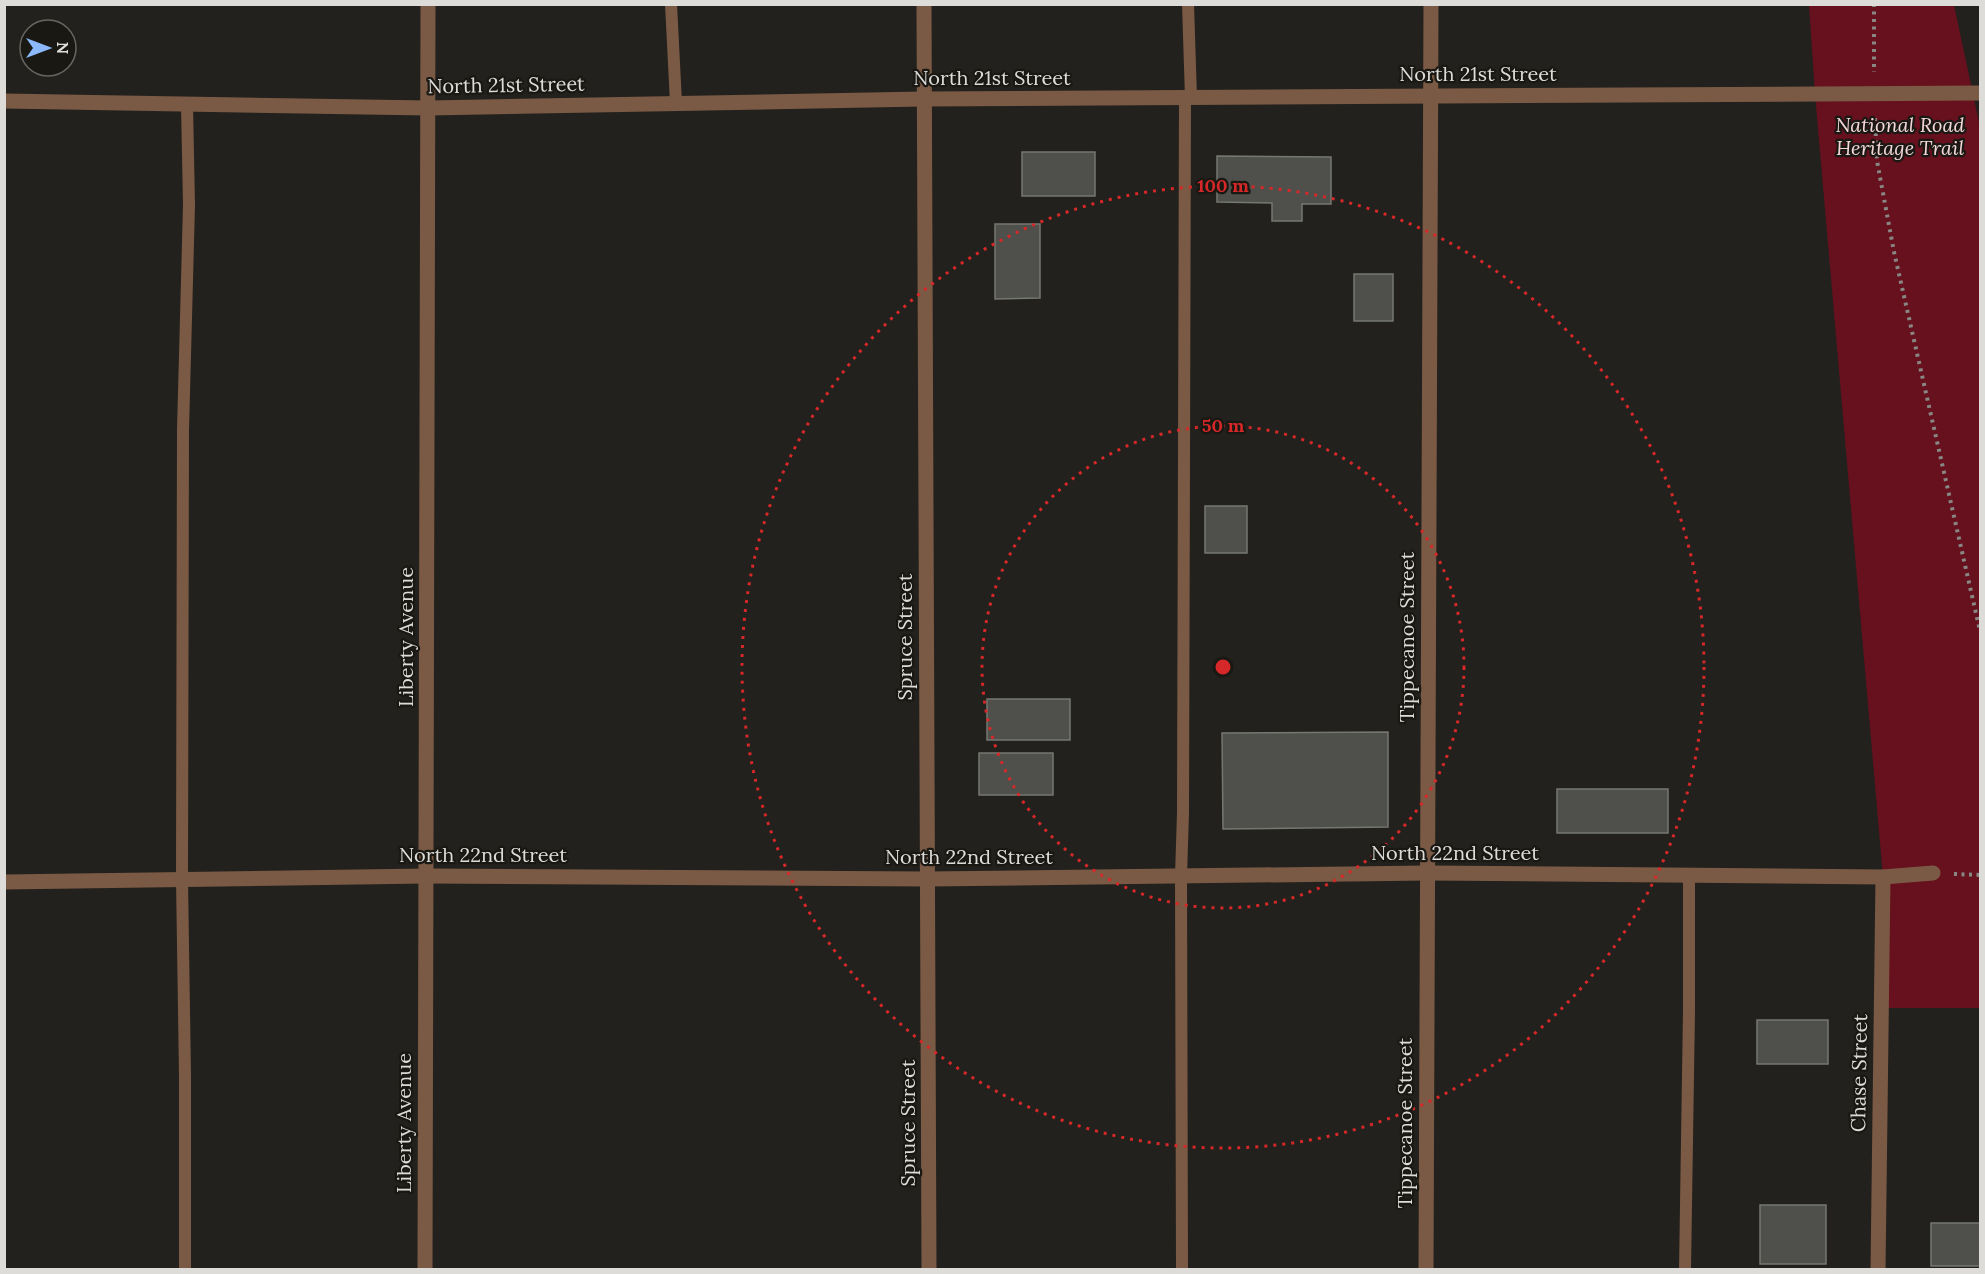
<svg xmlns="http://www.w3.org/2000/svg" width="1985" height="1274" viewBox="0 0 1985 1274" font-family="Lora,serif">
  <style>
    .green { fill: #67101e }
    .building { fill: #4f504b; stroke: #757771; stroke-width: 1.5 }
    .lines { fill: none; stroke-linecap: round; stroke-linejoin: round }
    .path { stroke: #898784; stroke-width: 4; stroke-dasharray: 3 4.5; stroke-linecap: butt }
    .service { stroke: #7b5a45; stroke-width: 12 }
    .minor { stroke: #7b5a45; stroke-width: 15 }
    .tertiary { stroke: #7b5a45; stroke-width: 15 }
    .ring { fill: none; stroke: #d62828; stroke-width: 3; stroke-dasharray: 3 6 }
    .labels { text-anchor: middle; stroke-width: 4.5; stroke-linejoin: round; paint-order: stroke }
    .street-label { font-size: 20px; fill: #dedcd9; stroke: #1a1813 }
    .park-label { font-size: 20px; font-style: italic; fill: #f3d8d7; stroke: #1a1813 }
    .centre { fill: #d62828; stroke: #1a1813; stroke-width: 3 }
    .ring-label { font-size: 18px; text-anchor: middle; font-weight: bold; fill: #d62828; stroke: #1a1813; stroke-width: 4.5; stroke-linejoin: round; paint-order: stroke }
  </style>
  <rect width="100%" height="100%" fill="#23211d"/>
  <path class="green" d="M 1809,5 L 1954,5 L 1980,127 L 1980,1008 L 1881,1008 L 1883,877 L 1815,94 Z"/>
  <g class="building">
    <rect x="1022" y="152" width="73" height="44"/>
    <path d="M 1217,156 L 1331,157 L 1331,204 L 1302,204 L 1302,221 L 1272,221 L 1272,203 L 1217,202 Z"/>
    <path d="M 995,224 L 1040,224 L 1040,298 L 995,299 Z"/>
    <rect x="1354" y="274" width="39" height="47"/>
    <rect x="1205" y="506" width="42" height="47"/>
    <rect x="987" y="699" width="83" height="41"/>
    <path d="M 1388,732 L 1388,827 L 1223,829 L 1222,733 Z"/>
    <rect x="979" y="753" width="74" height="42"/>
    <rect x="1557" y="789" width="111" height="44"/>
    <rect x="1757" y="1020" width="71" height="44"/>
    <rect x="1760" y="1205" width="66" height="59"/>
    <rect x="1931" y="1223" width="49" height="43"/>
  </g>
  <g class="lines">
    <g class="path">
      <path d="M 1874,4 L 1874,72"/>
      <path d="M 1875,118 L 1877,161 L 1894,252 L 1980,631"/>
      <path d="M 1954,874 L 1980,875"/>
    </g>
    <g class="service">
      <path d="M 671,4 L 676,103"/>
      <path d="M 1188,4 L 1191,98"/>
      <path d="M 185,1270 L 185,1076 L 182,879 L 183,430 L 189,205 L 187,104"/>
      <path d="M 1182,1270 L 1181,876 L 1183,813 L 1185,98"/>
      <path d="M 1685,1270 L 1689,1010 L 1689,875"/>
    </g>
    <g class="minor">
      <path d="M 924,4 L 929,1270"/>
      <path d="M 4,882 L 426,876 L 928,879 L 1427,873 L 1883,877 L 1933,873"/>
      <path d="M 425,1270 L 428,4"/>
      <path d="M 1426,1270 L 1431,4"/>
      <path d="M 1878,1270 L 1883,877"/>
    </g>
    <path class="tertiary" d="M 4,101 L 428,108 L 923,99 L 1980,93"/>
  </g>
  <g class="ring">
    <circle cx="1223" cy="667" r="241"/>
    <circle cx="1223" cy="667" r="481"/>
  </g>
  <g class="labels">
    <g class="street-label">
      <text x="1478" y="81">North 21st Street</text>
      <text x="992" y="85">North 21st Street</text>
      <text transform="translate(506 85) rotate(-1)" y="7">North 21st Street</text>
      <text transform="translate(406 637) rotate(-90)" y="7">Liberty Avenue</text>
      <text transform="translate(905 637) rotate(-90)" y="7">Spruce Street</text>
      <text transform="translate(1407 637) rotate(-90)" y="7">Tippecanoe Street</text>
      <text x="1455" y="860">North 22nd Street</text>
      <text x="483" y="862">North 22nd Street</text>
      <text x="969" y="864">North 22nd Street</text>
      <text transform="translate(1859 1073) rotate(-89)" y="7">Chase Street</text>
      <text transform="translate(404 1123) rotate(-90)" y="7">Liberty Avenue</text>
      <text transform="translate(908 1123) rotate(-90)" y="7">Spruce Street</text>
      <text transform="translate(1405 1123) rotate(-90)" y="7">Tippecanoe Street</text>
    </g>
    <g class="park-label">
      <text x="1900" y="132">National Road<tspan x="1900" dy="23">Heritage Trail</tspan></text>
    </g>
  </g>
  <circle cx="1223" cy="667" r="9" class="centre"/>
  <g class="ring-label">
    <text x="1223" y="192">100 m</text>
    <text x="1223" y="432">50 m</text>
  </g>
  <rect width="1985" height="1274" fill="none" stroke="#dedcd9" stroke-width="12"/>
  <g transform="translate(48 48) rotate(90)"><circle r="28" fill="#1a1813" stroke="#686662" stroke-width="1.5"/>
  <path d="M0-4.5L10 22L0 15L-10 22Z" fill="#8bb9fc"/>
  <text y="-9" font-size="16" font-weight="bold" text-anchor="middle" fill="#dedcd9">N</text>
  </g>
</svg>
